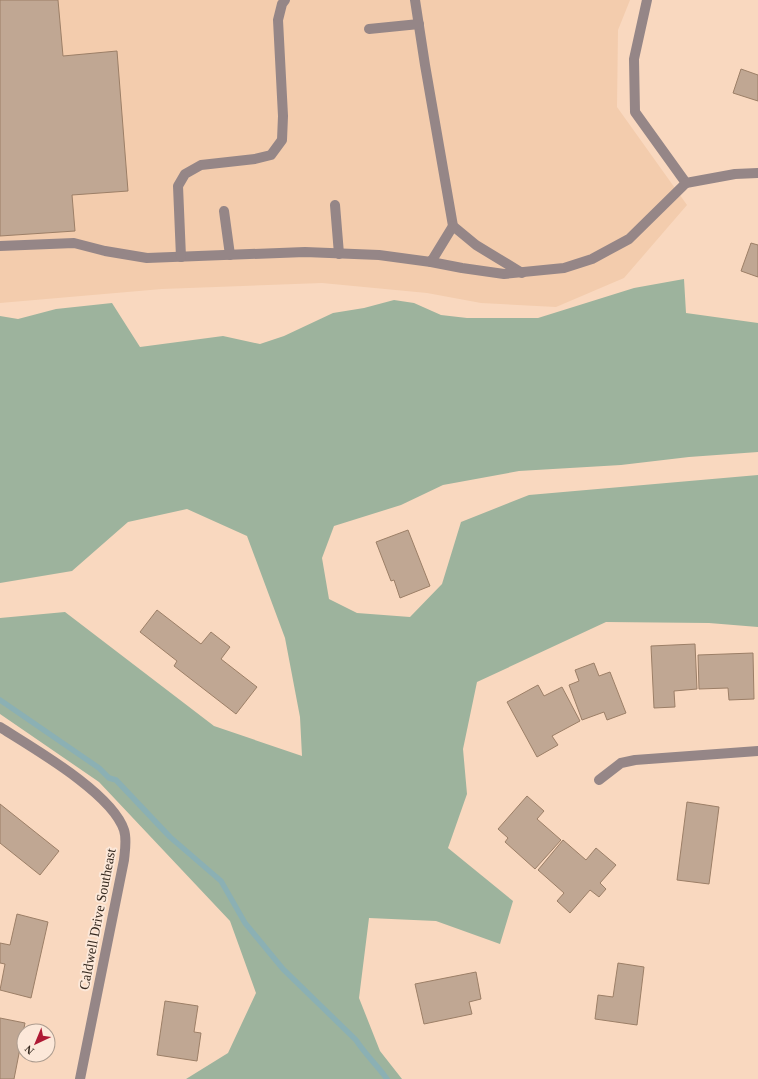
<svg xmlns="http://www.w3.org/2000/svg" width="758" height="1079" viewBox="0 0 758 1079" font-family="'Times New Roman',serif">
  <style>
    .built { fill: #f3ccad }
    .forest { fill: #9db39d }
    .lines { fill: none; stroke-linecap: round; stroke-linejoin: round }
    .stream { stroke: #8bb0b4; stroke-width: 5.5 }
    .building { fill: #c0a793; stroke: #9c7f67 }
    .minor { stroke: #958687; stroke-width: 10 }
    .labels { text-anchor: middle; stroke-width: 4; stroke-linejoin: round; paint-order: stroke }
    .street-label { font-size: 14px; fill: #35291f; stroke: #fce8d9 }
  </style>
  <rect width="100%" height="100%" fill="#f9d8bf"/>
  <path class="built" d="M 0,0 L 630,0 L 618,30 L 617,107 L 687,205 L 624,278 L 556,307 L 481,303 L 427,293 L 322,283 L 162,289 L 0,303 Z"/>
  <path class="forest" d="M 684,279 L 686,313 L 758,323 L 758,452 L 689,457 L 621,465 L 519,471 L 443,485 L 401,505 L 334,526 L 322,558 L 329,599 L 357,613 L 410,617 L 442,584 L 461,522 L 529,495 L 758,475 L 758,627 L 709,623 L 606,622 L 477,682 L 463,749 L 467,794 L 448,848 L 513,901 L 500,944 L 436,921 L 369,918 L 359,998 L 380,1051 L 402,1079 L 186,1079 L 228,1053 L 256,993 L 230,921 L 99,782 L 0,714 L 0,618 L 65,612 L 214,726 L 302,756 L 300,717 L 285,638 L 247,536 L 187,509 L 128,522 L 72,571 L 0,583 L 0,316 L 18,319 L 56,309 L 112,303 L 140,347 L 223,336 L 260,344 L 284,336 L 333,313 L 364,308 L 394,300 L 414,303 L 441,315 L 467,318 L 538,318 L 634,288 Z"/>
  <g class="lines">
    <path class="stream" d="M 0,700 L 99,768 L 109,778 L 116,780 L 170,837 L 221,881 L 245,923 L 283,969 L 356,1040 C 365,1054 377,1065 387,1079"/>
  </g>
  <g class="building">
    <path d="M 0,0 L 58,0 L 63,56 L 117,51 L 128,191 L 72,195 L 75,231 L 0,236 Z"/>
    <path d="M 741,69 L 758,75 L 758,101 L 733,93 Z"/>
    <path d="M 751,243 L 758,245 L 758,277 L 741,271 Z"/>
    <path d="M 408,530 L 430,586 L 400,598 L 394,580 L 391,581 L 376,542 Z"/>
    <path d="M 157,610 L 201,644 L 211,632 L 230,647 L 221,659 L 257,687 L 236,714 L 174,666 L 177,661 L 140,632 Z"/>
    <path d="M 695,644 L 697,689 L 674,691 L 675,707 L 654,708 L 651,646 Z"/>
    <path d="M 753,653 L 754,699 L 729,700 L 728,688 L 699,689 L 698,655 Z"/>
    <path d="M 594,663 L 599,676 L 610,672 L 626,713 L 607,720 L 604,712 L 582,720 L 569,685 L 579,681 L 575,670 Z"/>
    <path d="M 538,685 L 544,696 L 562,687 L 580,721 L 552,736 L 558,745 L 537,757 L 507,702 Z"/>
    <path d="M 527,796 L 544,811 L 537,819 L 561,840 L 535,869 L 505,842 L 508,838 L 498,829 Z"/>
    <path d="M 687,802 L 719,807 L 709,884 L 677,880 Z"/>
    <path d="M 0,804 L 59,851 L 40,875 L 0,843 Z"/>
    <path d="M 563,840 L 586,860 L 596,848 L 616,865 L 600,883 L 606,889 L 599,897 L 590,890 L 570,913 L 557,901 L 564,893 L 538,870 Z"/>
    <path d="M 17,914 L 48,922 L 31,998 L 0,990 L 5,964 L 0,963 L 0,943 L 10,945 Z"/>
    <path d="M 618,963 L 644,967 L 637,1025 L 595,1019 L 598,995 L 613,997 Z"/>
    <path d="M 476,972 L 481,999 L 469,1002 L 472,1014 L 424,1024 L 415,984 Z"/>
    <path d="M 165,1001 L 198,1006 L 194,1032 L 201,1033 L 197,1061 L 157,1055 Z"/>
    <path d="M 0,1018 L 25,1023 L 14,1079 L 0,1079 Z"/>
  </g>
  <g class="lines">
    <g class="minor">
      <path d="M 415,0 L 425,65 L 453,226 L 476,245 L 522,273"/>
      <path d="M 647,0 L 634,59 L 635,112 L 686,183 L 735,174 L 758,173"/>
      <path d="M 369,29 L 419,24"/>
      <path d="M 335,205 L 339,254"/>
      <path d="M 224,211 L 230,255"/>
      <path d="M 0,246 L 74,243 L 105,251 L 147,258 L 305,252 L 379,255 L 431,262 L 453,226"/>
      <path d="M 181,257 L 178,186 L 185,174 L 201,165 L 255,159 L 271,155 L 282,140 L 283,116 L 278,20 L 282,4 L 285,0"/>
      <path d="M 431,262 L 462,268 L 504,274 L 564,268 L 592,259 L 629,239 L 686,183"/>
      <path d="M 0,727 C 33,748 112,793 124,830 C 127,839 125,850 124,860 L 80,1079"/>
      <path d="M 599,780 L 621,763 L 635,760 L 758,751"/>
    </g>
  </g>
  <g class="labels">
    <g class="street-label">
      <text transform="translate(97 919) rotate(-79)" y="5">Caldwell Drive Southeast</text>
    </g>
  </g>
  <g transform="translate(36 1043) rotate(224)"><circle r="19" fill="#fce8d9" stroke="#ac9c8f"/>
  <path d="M0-3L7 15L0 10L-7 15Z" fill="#ae1934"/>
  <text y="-6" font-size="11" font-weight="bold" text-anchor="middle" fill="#35291f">N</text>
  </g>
</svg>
